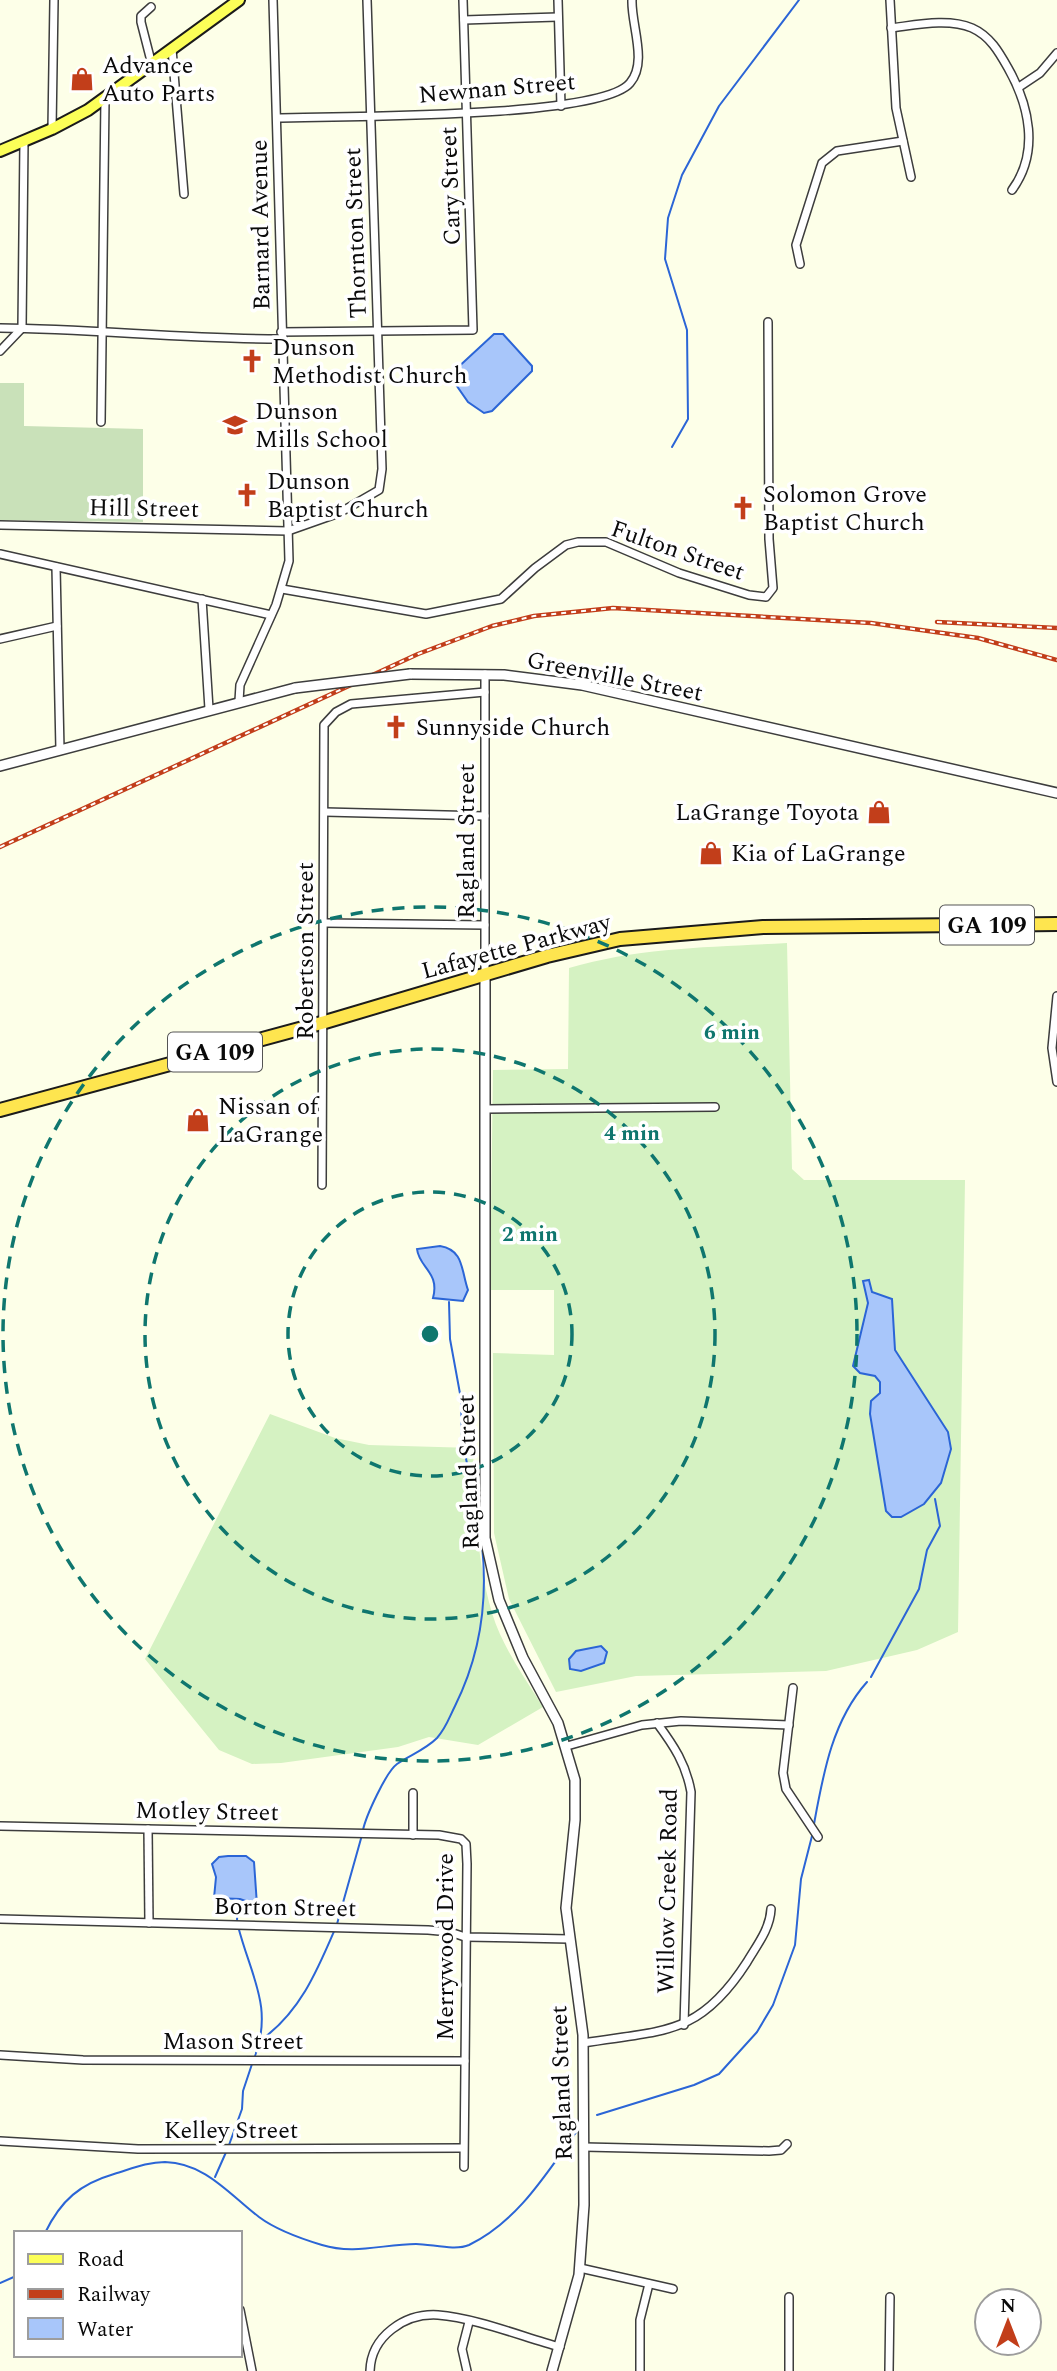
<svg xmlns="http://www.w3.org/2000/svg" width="1057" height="2371" viewBox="0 0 1057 2371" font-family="Spectral,serif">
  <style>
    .cemetery { fill: #c9e1b9 }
    .pitch { fill: #d5f2c2 }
    .water { fill: #a8c6fa; stroke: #2b65d6; stroke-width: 2 }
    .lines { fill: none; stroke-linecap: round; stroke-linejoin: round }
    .stream { stroke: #2b65d6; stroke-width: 2 }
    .minor-casing { stroke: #3d3d3d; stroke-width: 10 }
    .tertiary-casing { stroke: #3d3d3d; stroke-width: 12 }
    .primary-casing { stroke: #1b1b1b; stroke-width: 14 }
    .trunk-casing { stroke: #1b1b1b; stroke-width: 16 }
    .minor { stroke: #fff; stroke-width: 7 }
    .tertiary { stroke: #fff; stroke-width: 9 }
    .primary { stroke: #fcff58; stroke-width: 10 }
    .trunk { stroke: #fee54f; stroke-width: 12 }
    .rail-casing { stroke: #c23e1a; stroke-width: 4.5 }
    .rail { stroke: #fff; stroke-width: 2; stroke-dasharray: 5; stroke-linecap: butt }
    .tertiary-bridge-casing { stroke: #3d3d3d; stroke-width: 12; stroke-linecap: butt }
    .tertiary-bridge { stroke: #fff; stroke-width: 9 }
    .ring { fill: none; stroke: #0f766e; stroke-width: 3.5; stroke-dasharray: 12 9 }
    .labels { text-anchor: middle; stroke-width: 7; stroke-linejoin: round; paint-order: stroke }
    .shield { fill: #fff; stroke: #545454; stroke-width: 2 }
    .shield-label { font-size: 23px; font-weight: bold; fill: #0a0a0a }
    .poi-label { font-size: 24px; fill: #0a0a0a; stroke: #fff; text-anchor: start }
    .street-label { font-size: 24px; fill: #0a0a0a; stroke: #fff }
    .centre { fill: #0f766e; stroke: #fff; stroke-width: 3.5 }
    .ring-label { font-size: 21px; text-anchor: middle; font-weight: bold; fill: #0f766e; stroke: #fff; stroke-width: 7; stroke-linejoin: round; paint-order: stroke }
  </style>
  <rect width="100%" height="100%" fill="#fdffe8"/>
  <path class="cemetery" d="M 0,383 L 24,383 L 24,426 L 143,429 L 143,522 L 0,520 Z"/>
  <g class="pitch">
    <path d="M 787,943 L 792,1169 L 804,1180 L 965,1180 L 958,1632 L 917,1650 L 826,1671 L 636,1676 L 556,1692 L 509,1599 L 494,1533 L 493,1353 L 554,1355 L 554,1290 L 490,1290 L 493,1070 L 568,1069 L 569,968 C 640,947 714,947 787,943 Z"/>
    <path d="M 270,1414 L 335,1438 L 369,1445 L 473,1448 C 475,1504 476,1558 492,1613 C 502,1646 524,1677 543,1707 L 478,1745 L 429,1737 L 398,1747 L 281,1763 L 252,1764 L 219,1750 L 145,1659 Z"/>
  </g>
  <g class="water">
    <path d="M 494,334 L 503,334 L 532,366 L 532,371 L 492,411 L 484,413 L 468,402 L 452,379 L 454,371 Z"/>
    <path d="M 440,1246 C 464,1250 461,1270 468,1290 L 463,1301 L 433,1298 C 440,1272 419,1268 417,1249 Z"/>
    <path d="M 869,1280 L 872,1292 L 892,1299 L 895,1350 L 948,1432 L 951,1449 L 941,1483 L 924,1504 L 901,1517 L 892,1517 L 886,1511 L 870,1414 L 871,1401 L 880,1393 L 880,1382 L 875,1376 L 860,1373 L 853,1366 L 868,1303 L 863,1281 Z"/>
    <path d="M 601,1646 L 607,1652 L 604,1663 L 581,1671 L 570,1669 L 569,1659 L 576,1651 Z"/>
    <path d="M 228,1856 L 246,1856 L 254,1862 L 257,1905 L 240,1899 L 214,1898 L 216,1877 L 212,1864 L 219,1857 Z"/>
  </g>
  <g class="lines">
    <g class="stream">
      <path d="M 672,447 L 688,419 L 687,330 L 665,259 L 668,218 L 682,175 L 719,106 L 799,0"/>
      <path d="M 449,1302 L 450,1339 L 461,1399 L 462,1439 L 481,1532"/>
      <path d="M 871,1677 L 919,1589 L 927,1550 L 940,1526 L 935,1499"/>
      <path d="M 814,1824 C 823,1775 832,1721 867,1682"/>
      <path d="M 363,1830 C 366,1816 386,1772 397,1764 C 410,1755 425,1750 437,1738 C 446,1728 449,1718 455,1706 C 480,1656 488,1601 482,1545"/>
      <path d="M 237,1921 L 238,1899"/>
      <path d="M 337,1924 L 362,1835"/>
      <path d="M 238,1926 C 251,1977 274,2007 254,2059"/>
      <path d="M 261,2040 C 300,2012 317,1971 335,1929"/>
      <path d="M 597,2115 L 694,2085 L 719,2074 L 757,2032 L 773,2005 L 795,1945 L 801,1879 L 812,1836"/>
      <path d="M 229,2145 L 242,2109 L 243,2091 L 252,2064"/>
      <path d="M 215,2177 L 227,2150"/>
      <path d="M 45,2233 C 61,2200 80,2184 114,2174 C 131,2169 147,2162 165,2162 C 205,2163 229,2194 259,2217 C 275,2229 302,2239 322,2245 C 354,2255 384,2244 416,2244 C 431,2244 455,2251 469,2245 C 518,2221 546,2174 577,2131"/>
      <path d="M 0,2283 L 16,2276"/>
    </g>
    <g class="minor-casing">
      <g id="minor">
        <path d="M 558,0 L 561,106"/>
        <path d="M 890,0 L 896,108 L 911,177"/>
        <path d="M 151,7 L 141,16 L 141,22 L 152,65"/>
        <path d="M 464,20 L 558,17"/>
        <path d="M 891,28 C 916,25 948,18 972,28 C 990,36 999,52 1008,68 C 1029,105 1040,152 1012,190"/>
        <path d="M 172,49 L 184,194"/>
        <path d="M 1019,87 L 1040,73 L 1057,53"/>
        <path d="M 278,118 C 336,116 600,119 630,83 C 648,62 631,25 632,0"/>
        <path d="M 52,129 L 54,0"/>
        <path d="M 800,264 L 796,245 L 822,163 L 837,151 L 903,141"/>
        <path d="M 0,328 C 94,329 187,339 281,339"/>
        <path d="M 281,332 L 473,330 L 463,0"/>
        <path d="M 0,351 L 22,328 L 24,141"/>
        <path d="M 101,422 L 105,99"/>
        <path d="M 0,525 L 288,531 L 339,513 L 379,490 L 382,469 L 367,0"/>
        <path d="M 0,554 L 271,615"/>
        <path d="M 56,567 L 60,750"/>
        <path d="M 282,589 L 426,614 L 501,599 L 535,568 L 566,545 L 578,542 L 606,542 L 679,573 L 749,595 L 766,597 L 773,588 L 769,539 L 768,322"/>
        <path d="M 202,599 L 209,709"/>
        <path d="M 0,639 L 57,626"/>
        <path d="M 239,701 L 240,685 L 276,605 L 289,561 L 273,0"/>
        <path d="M 325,812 L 485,816"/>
        <path d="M 325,923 L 485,925"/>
        <path d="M 485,974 L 485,674"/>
        <path d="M 1057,996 L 1052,1048 L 1057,1082"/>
        <path d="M 487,1109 L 715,1107"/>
        <path d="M 322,1185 L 324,725 L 336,712 L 351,704 L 485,692"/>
        <path d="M 793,1688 L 783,1773 L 786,1789 L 818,1837"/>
        <path d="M 657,1723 C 674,1746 686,1764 691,1792 L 684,2025"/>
        <path d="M 567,1746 L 642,1725 L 681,1721 L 789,1725"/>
        <path d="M 413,1793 L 413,1835"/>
        <path d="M 0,1826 L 439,1835 L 461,1839 L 466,1844 L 467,1864 L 464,2167"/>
        <path d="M 148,1829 L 149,1923"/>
        <path d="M 0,1919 L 428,1930 L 450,1932 L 465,1937 L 569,1939"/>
        <path d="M 583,2043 C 663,2030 699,2037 747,1962 C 757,1945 770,1929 771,1909"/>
        <path d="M 0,2055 L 83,2060 L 465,2061"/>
        <path d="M 0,2141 L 138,2149 L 463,2148"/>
        <path d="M 584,2147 L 769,2151 L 781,2150 L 787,2144"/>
        <path d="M 580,2268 L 673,2289"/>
        <path d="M 789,2297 L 789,2371"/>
        <path d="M 240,2310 L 252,2371"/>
        <path d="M 370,2371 C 371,2336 405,2313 438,2315 C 476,2318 523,2337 560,2347"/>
        <path d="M 467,2371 L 462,2349 L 469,2322"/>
        <path d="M 640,2371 L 640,2320 L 649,2284"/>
        <path d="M 889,2371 L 890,2297"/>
      </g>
    </g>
    <g class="tertiary-casing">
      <g id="tertiary">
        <path d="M 410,674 L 504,675 L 582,685 L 1057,793"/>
        <path d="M 0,766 L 295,688"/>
        <path d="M 485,974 L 485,1538 L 499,1600 L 523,1658 L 558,1723 L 575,1780 L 575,1820 L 566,1908 L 583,2035 L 584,2205 L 579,2275 L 552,2371"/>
      </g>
    </g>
    <g class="primary-casing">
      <path id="primary" d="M 0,151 L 52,129 L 88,110 L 239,0"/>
    </g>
    <g class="trunk-casing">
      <path id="trunk" d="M 0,1110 L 325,1022 L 547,956 L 620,939 L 763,927 L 1057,924"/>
    </g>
    <use href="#minor" class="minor"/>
    <use href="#tertiary" class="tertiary"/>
    <use href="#primary" class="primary"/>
    <use href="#trunk" class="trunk"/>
    <g class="rail-casing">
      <g id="rail">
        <path d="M 937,622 L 1057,628"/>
        <path d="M 0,847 L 418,654 L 492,626 L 534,616 L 613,608 L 871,623 L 978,638 L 1057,660"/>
      </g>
    </g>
    <use href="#rail" class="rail"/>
    <g class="tertiary-bridge-casing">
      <path id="tertiary-bridge" d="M 295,688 L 410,674"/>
    </g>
    <use href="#tertiary-bridge" class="tertiary-bridge"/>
  </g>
  <g class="ring">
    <circle cx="430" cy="1334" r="142"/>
    <circle cx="430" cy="1334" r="285"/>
    <circle cx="430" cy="1334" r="427"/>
  </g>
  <defs>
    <g id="shop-bare" transform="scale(1.89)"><path d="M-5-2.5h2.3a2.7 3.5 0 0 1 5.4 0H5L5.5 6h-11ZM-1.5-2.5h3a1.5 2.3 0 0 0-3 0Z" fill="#c23e1a" stroke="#fff" stroke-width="2.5" paint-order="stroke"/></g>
    <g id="church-bare" transform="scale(1.89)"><path d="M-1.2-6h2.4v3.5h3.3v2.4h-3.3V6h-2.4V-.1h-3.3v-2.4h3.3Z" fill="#c23e1a" stroke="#fff" stroke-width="2.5" paint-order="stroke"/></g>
    <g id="school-bare" transform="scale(1.89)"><path d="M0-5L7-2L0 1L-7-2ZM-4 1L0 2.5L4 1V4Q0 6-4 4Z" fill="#c23e1a" stroke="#fff" stroke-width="2.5" paint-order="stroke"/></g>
  </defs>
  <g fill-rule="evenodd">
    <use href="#shop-bare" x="82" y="79"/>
    <use href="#church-bare" x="252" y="361"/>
    <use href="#school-bare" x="235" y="425"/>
    <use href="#church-bare" x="247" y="495"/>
    <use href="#church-bare" x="743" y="508"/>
    <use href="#church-bare" x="396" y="727"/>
    <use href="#shop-bare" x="879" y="812"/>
    <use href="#shop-bare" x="711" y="853"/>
    <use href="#shop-bare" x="198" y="1120"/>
  </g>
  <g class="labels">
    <g class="shield">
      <rect x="940" y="905.5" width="94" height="39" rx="5"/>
      <rect x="168" y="1032.5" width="94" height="39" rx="5"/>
    </g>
    <g class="shield-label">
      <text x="987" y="933">GA 109</text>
      <text x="215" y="1060">GA 109</text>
    </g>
    <g class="poi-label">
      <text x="102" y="73">Advance<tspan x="102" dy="28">Auto Parts</tspan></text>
      <text x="272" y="355">Dunson<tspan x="272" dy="28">Methodist Church</tspan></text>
      <text x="255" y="419">Dunson<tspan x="255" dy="28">Mills School</tspan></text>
      <text x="267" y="489">Dunson<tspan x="267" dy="28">Baptist Church</tspan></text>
      <text x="763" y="502">Solomon Grove<tspan x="763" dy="28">Baptist Church</tspan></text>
      <text x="416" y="735">Sunnyside Church</text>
      <text x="859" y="820" text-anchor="end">LaGrange Toyota</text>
      <text x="731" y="861">Kia of LaGrange</text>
      <text x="218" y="1114">Nissan of<tspan x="218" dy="28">LaGrange</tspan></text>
    </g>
    <g class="street-label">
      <text transform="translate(497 88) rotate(-5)" y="8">Newnan Street</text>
      <text transform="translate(450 186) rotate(-92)" y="8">Cary Street</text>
      <text transform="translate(260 225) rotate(-91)" y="8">Barnard Avenue</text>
      <text transform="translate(355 233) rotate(-92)" y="8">Thornton Street</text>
      <text transform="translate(144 508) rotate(1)" y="8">Hill Street</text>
      <text transform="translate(678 550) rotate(19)" y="8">Fulton Street</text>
      <text transform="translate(615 676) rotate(11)" y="8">Greenville Street</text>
      <text transform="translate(466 841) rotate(-90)" y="8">Ragland Street</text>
      <text transform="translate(516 946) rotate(-15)" y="8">Lafayette Parkway</text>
      <text transform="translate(305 951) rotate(-90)" y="8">Robertson Street</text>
      <text transform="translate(468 1472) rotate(-92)" y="8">Ragland Street</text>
      <text transform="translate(207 1811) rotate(1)" y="8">Motley Street</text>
      <text transform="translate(667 1891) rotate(-89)" y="8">Willow Creek Road</text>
      <text transform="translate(285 1907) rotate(1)" y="8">Borton Street</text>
      <text transform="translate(445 1947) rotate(-90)" y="8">Merrywood Drive</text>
      <text x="233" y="2049">Mason Street</text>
      <text transform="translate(561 2083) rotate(-92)" y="8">Ragland Street</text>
      <text x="231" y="2138">Kelley Street</text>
    </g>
  </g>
  <circle cx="430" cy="1334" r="10" class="centre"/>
  <g class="ring-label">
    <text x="732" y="1039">6 min</text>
    <text x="632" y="1140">4 min</text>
    <text x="530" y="1241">2 min</text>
  </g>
  <rect x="14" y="2231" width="228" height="126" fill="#ffffff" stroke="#9d9d9d" stroke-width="2"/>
  <rect x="28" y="2254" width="35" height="10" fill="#fcff58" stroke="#9d9d9d" stroke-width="2"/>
  <text x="77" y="2266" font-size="21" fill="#0a0a0a">Road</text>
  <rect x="28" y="2289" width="35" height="10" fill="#c23e1a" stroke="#9d9d9d" stroke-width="2"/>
  <text x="77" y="2301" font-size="21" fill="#0a0a0a">Railway</text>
  <rect x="28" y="2318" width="35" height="21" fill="#a8c6fa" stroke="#9d9d9d" stroke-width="2"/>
  <text x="77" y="2336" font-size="21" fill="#0a0a0a">Water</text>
  <g transform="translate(1008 2322)"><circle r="33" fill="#ffffff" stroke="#9d9d9d" stroke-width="2"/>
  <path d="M0-5L12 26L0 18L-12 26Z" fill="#c23e1a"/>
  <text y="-10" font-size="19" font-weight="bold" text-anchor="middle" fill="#0a0a0a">N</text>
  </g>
</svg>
